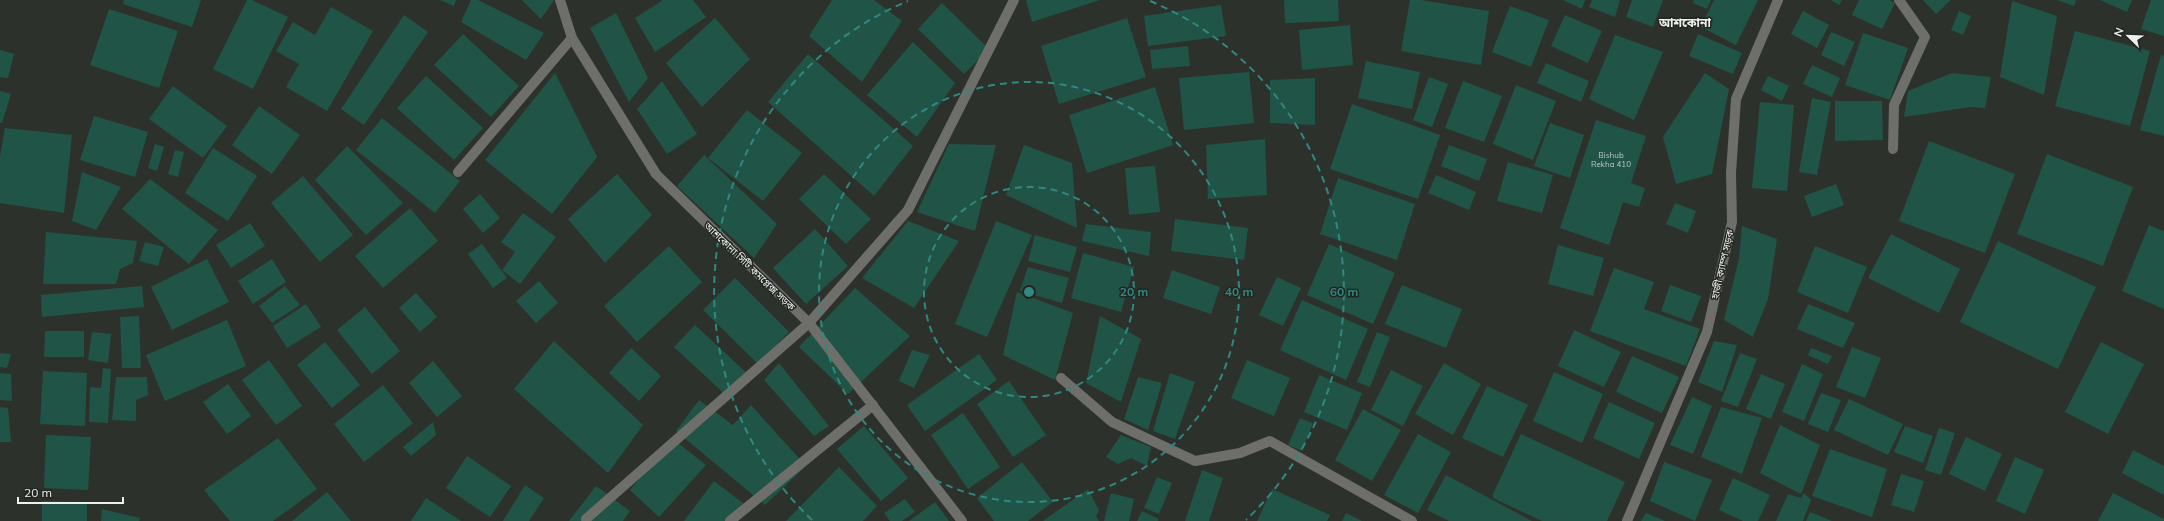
<svg xmlns="http://www.w3.org/2000/svg" width="2164" height="521" viewBox="0 0 2164 521" font-family="Mulish,'Noto Sans Bengali',sans-serif">
  <style>
    .building { fill: #205446 }
    .lines { fill: none; stroke-linecap: round; stroke-linejoin: round }
    .minor { stroke: #6e6e6b; stroke-width: 10 }
    .ring { fill: none; stroke: #308881; stroke-width: 2; stroke-dasharray: 7 5 }
    .labels { text-anchor: middle; stroke-width: 3; stroke-linejoin: round; paint-order: stroke }
    .number-label { font-size: 8px; fill: #bac9c3 }
    .street-label { font-size: 10px; fill: #eef0ed; stroke: #232722 }
    .quarter-label { font-size: 12px; font-weight: bold; fill: #eef0ed; stroke: #232722 }
    .centre { fill: #308881; stroke: #232722; stroke-width: 2 }
    .ring-label { font-size: 12px; text-anchor: middle; font-weight: bold; fill: #308881; stroke: #232722; stroke-width: 3; stroke-linejoin: round; paint-order: stroke }
  </style>
  <rect width="100%" height="100%" fill="#2d312c"/>
  <g class="building">
    <path d="M 124,0 L 201,0 L 192,27 L 123,4 Z"/>
    <path d="M 247,0 L 252,0 L 288,17 L 253,89 L 213,69 Z"/>
    <path d="M 440,0 L 456,0 L 454,6 Z"/>
    <path d="M 471,0 L 478,0 L 544,33 L 526,60 L 461,22 Z"/>
    <path d="M 522,0 L 554,0 L 541,19 Z"/>
    <path d="M 663,0 L 693,0 L 706,17 L 655,52 L 635,18 Z"/>
    <path d="M 832,0 L 874,0 L 902,21 L 862,82 L 809,36 Z"/>
    <path d="M 1026,0 L 1100,0 L 1032,22 Z"/>
    <path d="M 1284,0 L 1338,0 L 1339,21 L 1285,23 Z"/>
    <path d="M 1410,0 L 1421,0 L 1489,11 L 1481,65 L 1401,51 Z"/>
    <path d="M 1563,0 L 1585,0 L 1582,9 Z"/>
    <path d="M 1592,0 L 1620,0 L 1615,17 L 1589,7 Z"/>
    <path d="M 1632,0 L 1663,0 L 1653,27 L 1626,17 Z"/>
    <path d="M 1694,0 L 1711,0 L 1707,9 L 1693,3 Z"/>
    <path d="M 1714,0 L 1758,0 L 1736,45 L 1701,27 Z"/>
    <path d="M 1831,0 L 1842,0 L 1839,5 Z"/>
    <path d="M 1859,0 L 1889,0 L 1895,3 L 1882,29 L 1852,15 Z"/>
    <path d="M 1923,0 L 1951,0 L 1936,14 Z"/>
    <path d="M 2057,0 L 2076,0 L 2074,6 Z"/>
    <path d="M 2100,0 L 2132,0 L 2127,12 Z"/>
    <path d="M 2151,0 L 2164,0 L 2164,36 L 2141,29 Z"/>
    <path d="M 2012,1 L 2057,16 L 2044,95 L 2000,77 Z"/>
    <path d="M 942,3 L 989,49 L 964,74 L 918,29 Z"/>
    <path d="M 1221,5 L 1226,36 L 1148,46 L 1144,16 Z"/>
    <path d="M 1510,6 L 1549,20 L 1531,67 L 1492,52 Z"/>
    <path d="M 331,7 L 373,31 L 327,111 L 286,87 L 299,64 L 276,51 L 293,22 L 315,35 Z"/>
    <path d="M 109,9 L 178,31 L 159,88 L 90,65 Z"/>
    <path d="M 1803,11 L 1829,25 L 1817,48 L 1791,34 Z"/>
    <path d="M 1959,11 L 1971,16 L 1963,35 L 1951,30 Z"/>
    <path d="M 616,13 L 648,78 L 629,102 L 590,28 Z"/>
    <path d="M 404,15 L 428,32 L 364,125 L 341,109 Z"/>
    <path d="M 1565,15 L 1602,31 L 1588,63 L 1551,46 Z"/>
    <path d="M 715,18 L 750,59 L 702,107 L 666,63 Z"/>
    <path d="M 1127,18 L 1146,77 L 1059,104 L 1041,46 Z"/>
    <path d="M 1350,25 L 1353,65 L 1302,70 L 1299,30 Z"/>
    <path d="M 2075,31 L 2150,51 L 2130,126 L 2055,106 Z"/>
    <path d="M 1831,32 L 1855,42 L 1844,66 L 1821,55 Z"/>
    <path d="M 1863,33 L 1908,48 L 1890,100 L 1845,85 Z"/>
    <path d="M 463,34 L 519,86 L 491,117 L 434,65 Z"/>
    <path d="M 1698,34 L 1742,53 L 1733,74 L 1689,56 Z"/>
    <path d="M 1615,35 L 1663,52 L 1634,120 L 1589,99 Z"/>
    <path d="M 913,42 L 955,83 L 917,137 L 867,95 Z"/>
    <path d="M 1188,46 L 1190,66 L 1152,69 L 1150,50 Z"/>
    <path d="M 0,50 L 14,54 L 8,78 L 0,77 Z"/>
    <path d="M 808,54 L 913,146 L 874,196 L 768,102 Z"/>
    <path d="M 2161,55 L 2164,56 L 2164,136 L 2140,130 Z"/>
    <path d="M 1366,61 L 1420,72 L 1412,109 L 1358,98 Z"/>
    <path d="M 1546,63 L 1589,81 L 1581,102 L 1537,83 Z"/>
    <path d="M 1812,65 L 1840,78 L 1832,97 L 1803,84 Z"/>
    <path d="M 1249,72 L 1254,123 L 1184,130 L 1179,78 Z"/>
    <path d="M 555,73 L 597,157 L 552,214 L 485,160 Z"/>
    <path d="M 1705,73 L 1729,89 L 1712,174 L 1676,184 L 1663,137 Z"/>
    <path d="M 1952,73 L 1991,77 L 1985,108 L 1970,107 L 1904,117 L 1908,91 Z"/>
    <path d="M 426,76 L 483,128 L 454,160 L 397,108 Z"/>
    <path d="M 1768,76 L 1789,86 L 1782,101 L 1761,90 Z"/>
    <path d="M 1429,77 L 1448,84 L 1432,127 L 1413,120 Z"/>
    <path d="M 1315,78 L 1315,125 L 1270,123 L 1270,80 Z"/>
    <path d="M 662,81 L 697,134 L 667,154 L 637,109 Z"/>
    <path d="M 1463,81 L 1502,96 L 1484,142 L 1445,128 Z"/>
    <path d="M 1516,85 L 1556,101 L 1533,160 L 1493,144 Z"/>
    <path d="M 173,86 L 227,126 L 203,158 L 149,119 Z"/>
    <path d="M 1155,87 L 1173,145 L 1087,173 L 1069,115 Z"/>
    <path d="M 0,91 L 11,94 L 2,123 L 0,123 Z"/>
    <path d="M 1812,98 L 1831,102 L 1817,175 L 1799,172 Z"/>
    <path d="M 1835,101 L 1882,101 L 1883,140 L 1835,141 Z"/>
    <path d="M 1760,102 L 1794,105 L 1787,191 L 1752,188 Z"/>
    <path d="M 1352,104 L 1440,135 L 1418,199 L 1330,169 Z"/>
    <path d="M 259,106 L 300,135 L 272,174 L 232,145 Z"/>
    <path d="M 747,110 L 802,153 L 763,201 L 708,158 Z"/>
    <path d="M 94,116 L 148,132 L 135,177 L 80,160 Z"/>
    <path d="M 382,118 L 460,181 L 435,213 L 356,150 Z"/>
    <path d="M 1596,120 L 1646,136 L 1631,183 L 1645,188 L 1639,207 L 1623,202 L 1609,245 L 1560,228 Z"/>
    <path d="M 1550,123 L 1584,135 L 1570,178 L 1534,166 Z"/>
    <path d="M 5,128 L 72,135 L 64,213 L 0,203 L 0,156 Z"/>
    <path d="M 1265,139 L 1267,195 L 1208,199 L 1206,145 Z"/>
    <path d="M 1929,141 L 2015,174 L 1985,253 L 1899,221 Z"/>
    <path d="M 155,144 L 164,147 L 157,171 L 148,168 Z"/>
    <path d="M 949,144 L 996,145 L 975,231 L 917,212 Z"/>
    <path d="M 1024,145 L 1072,163 L 1077,228 L 1006,195 Z"/>
    <path d="M 1449,145 L 1487,159 L 1479,181 L 1441,166 Z"/>
    <path d="M 347,146 L 403,203 L 366,235 L 315,180 Z"/>
    <path d="M 213,148 L 257,176 L 228,221 L 185,193 Z"/>
    <path d="M 175,150 L 184,152 L 178,177 L 168,174 Z"/>
    <path d="M 2047,154 L 2133,187 L 2103,266 L 2017,234 Z"/>
    <path d="M 704,155 L 777,224 L 754,258 L 677,186 Z"/>
    <path d="M 1508,162 L 1553,175 L 1542,213 L 1497,201 Z"/>
    <path d="M 1155,166 L 1160,212 L 1129,215 L 1125,168 Z"/>
    <path d="M 82,172 L 121,187 L 96,230 L 72,221 Z"/>
    <path d="M 617,174 L 652,215 L 605,263 L 568,219 Z"/>
    <path d="M 824,174 L 871,219 L 846,244 L 799,199 Z"/>
    <path d="M 1436,175 L 1476,192 L 1469,210 L 1428,193 Z"/>
    <path d="M 303,176 L 353,235 L 320,262 L 271,203 Z"/>
    <path d="M 1338,178 L 1415,204 L 1397,260 L 1320,234 Z"/>
    <path d="M 150,179 L 218,230 L 189,264 L 122,209 Z"/>
    <path d="M 1836,184 L 1844,205 L 1812,217 L 1804,196 Z"/>
    <path d="M 480,194 L 500,218 L 483,233 L 463,209 Z"/>
    <path d="M 1675,203 L 1696,211 L 1688,233 L 1666,224 Z"/>
    <path d="M 410,208 L 438,241 L 383,288 L 355,256 Z"/>
    <path d="M 523,213 L 556,237 L 520,284 L 502,270 L 515,252 L 501,242 Z"/>
    <path d="M 1175,219 L 1248,228 L 1244,260 L 1171,251 Z"/>
    <path d="M 908,221 L 959,241 L 914,308 L 862,278 Z"/>
    <path d="M 996,221 L 1032,235 L 987,337 L 955,324 Z"/>
    <path d="M 250,223 L 265,246 L 231,268 L 216,245 Z"/>
    <path d="M 1086,224 L 1151,232 L 1149,256 L 1082,241 Z"/>
    <path d="M 2149,225 L 2164,231 L 2164,309 L 2122,291 Z"/>
    <path d="M 1742,226 L 1777,239 L 1768,299 L 1753,337 L 1724,320 L 1739,258 Z"/>
    <path d="M 815,229 L 848,266 L 806,304 L 773,268 Z"/>
    <path d="M 46,232 L 137,241 L 133,263 L 120,269 L 116,284 L 43,284 Z"/>
    <path d="M 1891,234 L 1960,269 L 1939,313 L 1868,278 Z"/>
    <path d="M 1035,235 L 1077,247 L 1070,272 L 1028,261 Z"/>
    <path d="M 1998,241 L 2096,287 L 2058,369 L 1960,322 Z"/>
    <path d="M 145,242 L 164,247 L 158,266 L 139,261 Z"/>
    <path d="M 482,244 L 507,278 L 493,288 L 468,254 Z"/>
    <path d="M 1329,244 L 1395,273 L 1373,324 L 1307,295 Z"/>
    <path d="M 1558,245 L 1604,258 L 1593,296 L 1548,284 Z"/>
    <path d="M 669,246 L 702,282 L 637,342 L 604,306 Z"/>
    <path d="M 1815,246 L 1867,267 L 1848,313 L 1797,292 Z"/>
    <path d="M 1083,253 L 1134,267 L 1121,312 L 1071,298 Z"/>
    <path d="M 207,259 L 229,302 L 172,330 L 151,287 Z"/>
    <path d="M 272,259 L 286,282 L 253,304 L 238,281 Z"/>
    <path d="M 1028,267 L 1069,278 L 1062,303 L 1020,291 Z"/>
    <path d="M 1614,268 L 1654,282 L 1644,309 L 1700,329 L 1686,366 L 1590,331 Z"/>
    <path d="M 1172,270 L 1220,287 L 1211,314 L 1163,298 Z"/>
    <path d="M 1277,277 L 1301,288 L 1283,326 L 1259,315 Z"/>
    <path d="M 735,278 L 789,332 L 758,364 L 703,310 Z"/>
    <path d="M 539,281 L 558,303 L 536,323 L 516,301 Z"/>
    <path d="M 1402,285 L 1462,309 L 1446,348 L 1385,324 Z"/>
    <path d="M 1670,285 L 1701,296 L 1691,322 L 1661,311 Z"/>
    <path d="M 142,286 L 144,307 L 42,317 L 41,295 Z"/>
    <path d="M 285,286 L 300,305 L 272,323 L 259,306 Z"/>
    <path d="M 855,288 L 910,336 L 848,394 L 799,347 Z"/>
    <path d="M 1017,292 L 1073,313 L 1055,380 L 1003,355 Z"/>
    <path d="M 416,293 L 437,317 L 420,332 L 399,308 Z"/>
    <path d="M 1302,300 L 1368,329 L 1346,380 L 1280,350 Z"/>
    <path d="M 306,304 L 321,327 L 287,348 L 273,326 Z"/>
    <path d="M 1808,304 L 1855,323 L 1843,348 L 1797,329 Z"/>
    <path d="M 365,307 L 400,351 L 372,374 L 337,330 Z"/>
    <path d="M 139,316 L 141,368 L 122,368 L 120,317 Z"/>
    <path d="M 1100,316 L 1141,339 L 1121,402 L 1086,383 Z"/>
    <path d="M 227,320 L 246,366 L 165,401 L 146,355 Z"/>
    <path d="M 695,325 L 751,377 L 730,399 L 674,347 Z"/>
    <path d="M 1574,330 L 1621,352 L 1604,387 L 1558,366 Z"/>
    <path d="M 45,331 L 84,331 L 84,357 L 44,357 Z"/>
    <path d="M 92,332 L 111,334 L 108,363 L 88,360 Z"/>
    <path d="M 1377,332 L 1390,337 L 1370,387 L 1357,382 Z"/>
    <path d="M 554,341 L 643,425 L 608,473 L 514,389 Z"/>
    <path d="M 1714,341 L 1737,345 L 1722,392 L 1698,382 Z"/>
    <path d="M 325,342 L 360,385 L 332,408 L 297,365 Z"/>
    <path d="M 2101,342 L 2144,364 L 2108,434 L 2065,412 Z"/>
    <path d="M 1852,347 L 1881,358 L 1865,398 L 1836,387 Z"/>
    <path d="M 631,348 L 661,376 L 639,401 L 609,373 Z"/>
    <path d="M 1811,348 L 1832,356 L 1828,364 L 1808,355 Z"/>
    <path d="M 912,350 L 930,355 L 914,388 L 899,381 Z"/>
    <path d="M 0,353 L 11,354 L 7,368 L 0,367 Z"/>
    <path d="M 1740,353 L 1757,359 L 1738,407 L 1721,401 Z"/>
    <path d="M 979,354 L 997,380 L 925,431 L 907,405 Z"/>
    <path d="M 1632,356 L 1679,377 L 1662,413 L 1616,392 Z"/>
    <path d="M 269,360 L 302,406 L 276,425 L 242,380 Z"/>
    <path d="M 1247,360 L 1290,378 L 1274,416 L 1231,398 Z"/>
    <path d="M 433,361 L 462,396 L 437,417 L 409,383 Z"/>
    <path d="M 779,363 L 829,426 L 814,436 L 764,380 Z"/>
    <path d="M 1444,363 L 1481,384 L 1453,435 L 1415,414 Z"/>
    <path d="M 1802,364 L 1823,374 L 1804,421 L 1782,412 Z"/>
    <path d="M 103,368 L 111,369 L 108,423 L 89,422 L 90,387 L 101,388 Z"/>
    <path d="M 1391,370 L 1423,386 L 1403,426 L 1371,410 Z"/>
    <path d="M 43,371 L 87,373 L 85,426 L 40,424 Z"/>
    <path d="M 1554,372 L 1603,394 L 1582,443 L 1533,421 Z"/>
    <path d="M 0,373 L 11,374 L 12,401 L 0,400 Z"/>
    <path d="M 1170,373 L 1195,382 L 1175,439 L 1153,431 Z"/>
    <path d="M 1761,374 L 1785,384 L 1771,419 L 1746,409 Z"/>
    <path d="M 1319,375 L 1362,393 L 1347,430 L 1304,412 Z"/>
    <path d="M 116,377 L 147,377 L 148,395 L 136,400 L 136,421 L 112,420 Z"/>
    <path d="M 1138,377 L 1162,383 L 1148,430 L 1124,419 Z"/>
    <path d="M 1009,381 L 1046,435 L 1013,457 L 977,404 Z"/>
    <path d="M 228,384 L 251,416 L 227,434 L 203,402 Z"/>
    <path d="M 383,385 L 413,423 L 364,462 L 334,424 Z"/>
    <path d="M 1487,386 L 1528,405 L 1503,457 L 1462,438 Z"/>
    <path d="M 1821,393 L 1841,400 L 1828,432 L 1808,424 Z"/>
    <path d="M 1692,397 L 1712,406 L 1693,454 L 1670,445 Z"/>
    <path d="M 1849,399 L 1903,424 L 1888,455 L 1834,430 Z"/>
    <path d="M 699,400 L 733,425 L 751,405 L 806,466 L 765,505 L 676,431 Z"/>
    <path d="M 1609,402 L 1655,423 L 1639,459 L 1593,438 Z"/>
    <path d="M 0,407 L 8,408 L 11,442 L 0,442 Z"/>
    <path d="M 1721,407 L 1762,418 L 1742,474 L 1701,457 Z"/>
    <path d="M 1363,409 L 1401,430 L 1372,481 L 1335,460 Z"/>
    <path d="M 963,413 L 1000,467 L 968,489 L 931,435 Z"/>
    <path d="M 1300,418 L 1313,423 L 1302,451 L 1288,445 Z"/>
    <path d="M 433,422 L 436,435 L 411,456 L 403,447 Z"/>
    <path d="M 1780,425 L 1820,445 L 1801,494 L 1760,473 Z"/>
    <path d="M 864,426 L 908,478 L 881,501 L 837,449 Z"/>
    <path d="M 1905,426 L 1933,436 L 1923,463 L 1894,452 Z"/>
    <path d="M 1939,428 L 1955,433 L 1941,475 L 1925,470 Z"/>
    <path d="M 1418,434 L 1451,452 L 1418,513 L 1384,495 Z"/>
    <path d="M 1521,434 L 1625,482 L 1607,521 L 1542,521 L 1493,498 L 1493,494 Z"/>
    <path d="M 46,435 L 91,437 L 88,490 L 44,488 Z"/>
    <path d="M 1121,435 L 1151,447 L 1147,466 L 1131,458 L 1118,464 L 1106,457 Z"/>
    <path d="M 1966,437 L 2002,454 L 1985,491 L 1949,474 Z"/>
    <path d="M 278,438 L 317,489 L 273,521 L 230,521 L 204,490 Z"/>
    <path d="M 673,439 L 706,465 L 659,517 L 630,490 Z"/>
    <path d="M 1830,449 L 1887,469 L 1872,517 L 1812,496 Z"/>
    <path d="M 2133,450 L 2164,466 L 2164,495 L 2122,473 Z"/>
    <path d="M 467,456 L 511,486 L 490,517 L 446,488 Z"/>
    <path d="M 2015,457 L 2044,470 L 2025,514 L 1996,501 Z"/>
    <path d="M 1022,462 L 1053,502 L 1028,521 L 994,521 L 977,498 Z"/>
    <path d="M 1664,462 L 1712,480 L 1695,521 L 1650,501 Z"/>
    <path d="M 839,467 L 877,506 L 863,521 L 786,521 Z"/>
    <path d="M 1202,470 L 1223,478 L 1209,521 L 1185,521 Z"/>
    <path d="M 1901,474 L 1924,481 L 1914,512 L 1891,505 Z"/>
    <path d="M 1446,475 L 1532,521 L 1449,521 L 1427,510 Z"/>
    <path d="M 1157,477 L 1172,483 L 1159,514 L 1144,508 Z"/>
    <path d="M 1733,478 L 1770,495 L 1758,521 L 1743,521 L 1719,510 Z"/>
    <path d="M 714,481 L 748,507 L 737,521 L 684,521 Z"/>
    <path d="M 525,485 L 544,498 L 529,521 L 503,521 Z"/>
    <path d="M 596,486 L 630,511 L 623,521 L 569,521 Z"/>
    <path d="M 1088,489 L 1099,510 L 1096,516 L 1099,521 L 1043,521 Z"/>
    <path d="M 1272,489 L 1330,515 L 1327,521 L 1257,521 Z"/>
    <path d="M 327,492 L 351,521 L 292,521 Z"/>
    <path d="M 1111,493 L 1134,499 L 1129,521 L 1104,521 Z"/>
    <path d="M 1804,493 L 1811,500 L 1803,521 L 1776,521 L 1788,494 L 1801,498 Z"/>
    <path d="M 2113,493 L 2164,519 L 2164,521 L 2098,521 Z"/>
    <path d="M 426,498 L 461,521 L 411,521 Z"/>
    <path d="M 905,499 L 915,512 L 902,521 L 890,521 L 884,513 Z"/>
    <path d="M 42,501 L 87,502 L 87,521 L 42,521 Z"/>
    <path d="M 935,502 L 949,521 L 909,521 Z"/>
    <path d="M 102,509 L 140,518 L 139,521 L 101,521 Z"/>
    <path d="M 1142,511 L 1159,519 L 1158,521 L 1137,521 Z"/>
    <path d="M 1810,512 L 1832,521 L 1806,521 Z"/>
    <path d="M 1346,513 L 1362,521 L 1342,521 Z"/>
    <path d="M 1646,513 L 1665,521 L 1641,521 Z"/>
  </g>
  <g class="lines">
    <g class="minor">
      <path d="M 560,0 L 572,38 L 656,174 L 809,323 L 962,521"/>
      <path d="M 1893,149 L 1894,105 L 1925,37 L 1899,0"/>
      <path d="M 458,172 L 572,38"/>
      <path d="M 1061,378 L 1112,422 L 1195,461 L 1240,453 L 1270,441 L 1412,521"/>
      <path d="M 586,519 L 809,323 L 908,210 L 1014,0"/>
      <path d="M 730,521 L 873,405"/>
      <path d="M 1627,521 L 1707,332 L 1732,222 L 1731,173 L 1736,99 L 1778,0"/>
    </g>
  </g>
  <g class="ring">
    <circle cx="1029" cy="292" r="105"/>
    <circle cx="1029" cy="292" r="210"/>
    <path d="M812 520A315 315 0 0 1 908 1M1150 1A315 315 0 0 1 1246 520"/>
  </g>
  <g class="labels">
    <g class="number-label">
      <text x="1611" y="158">Bishub<tspan x="1611" dy="9">Rekha 410</tspan></text>
    </g>
    <g class="street-label">
      <text transform="translate(1722 264) rotate(-77)" y="4">হাজী ক্যাম্প সড়ক</text>
      <text transform="translate(750 266) rotate(44)" y="4">আশকোনা সিটি কমপ্লেক্স সড়ক</text>
    </g>
    <g class="quarter-label">
      <text x="1685" y="27">আশকোনা</text>
    </g>
  </g>
  <circle cx="1029" cy="292" r="6" class="centre"/>
  <g class="ring-label">
    <text x="1134" y="296">20 m</text>
    <text x="1239" y="296">40 m</text>
    <text x="1344" y="296">60 m</text>
  </g>
  <g transform="translate(2128 36) rotate(293)" stroke="#232722" stroke-width="3" paint-order="stroke">
  <path d="M0-3L7 15L0 10L-7 15Z" fill="#eef0ed"/>
  <text y="-6" font-size="11" font-weight="bold" text-anchor="middle" fill="#eef0ed">N</text>
  </g>
  <path d="M18 497v6h105v-6" fill="none" stroke="#eef0ed" stroke-width="2"/>
  <text x="24" y="497" font-size="12" fill="#eef0ed" stroke="#232722" stroke-width="3" paint-order="stroke">20 m</text>
</svg>
